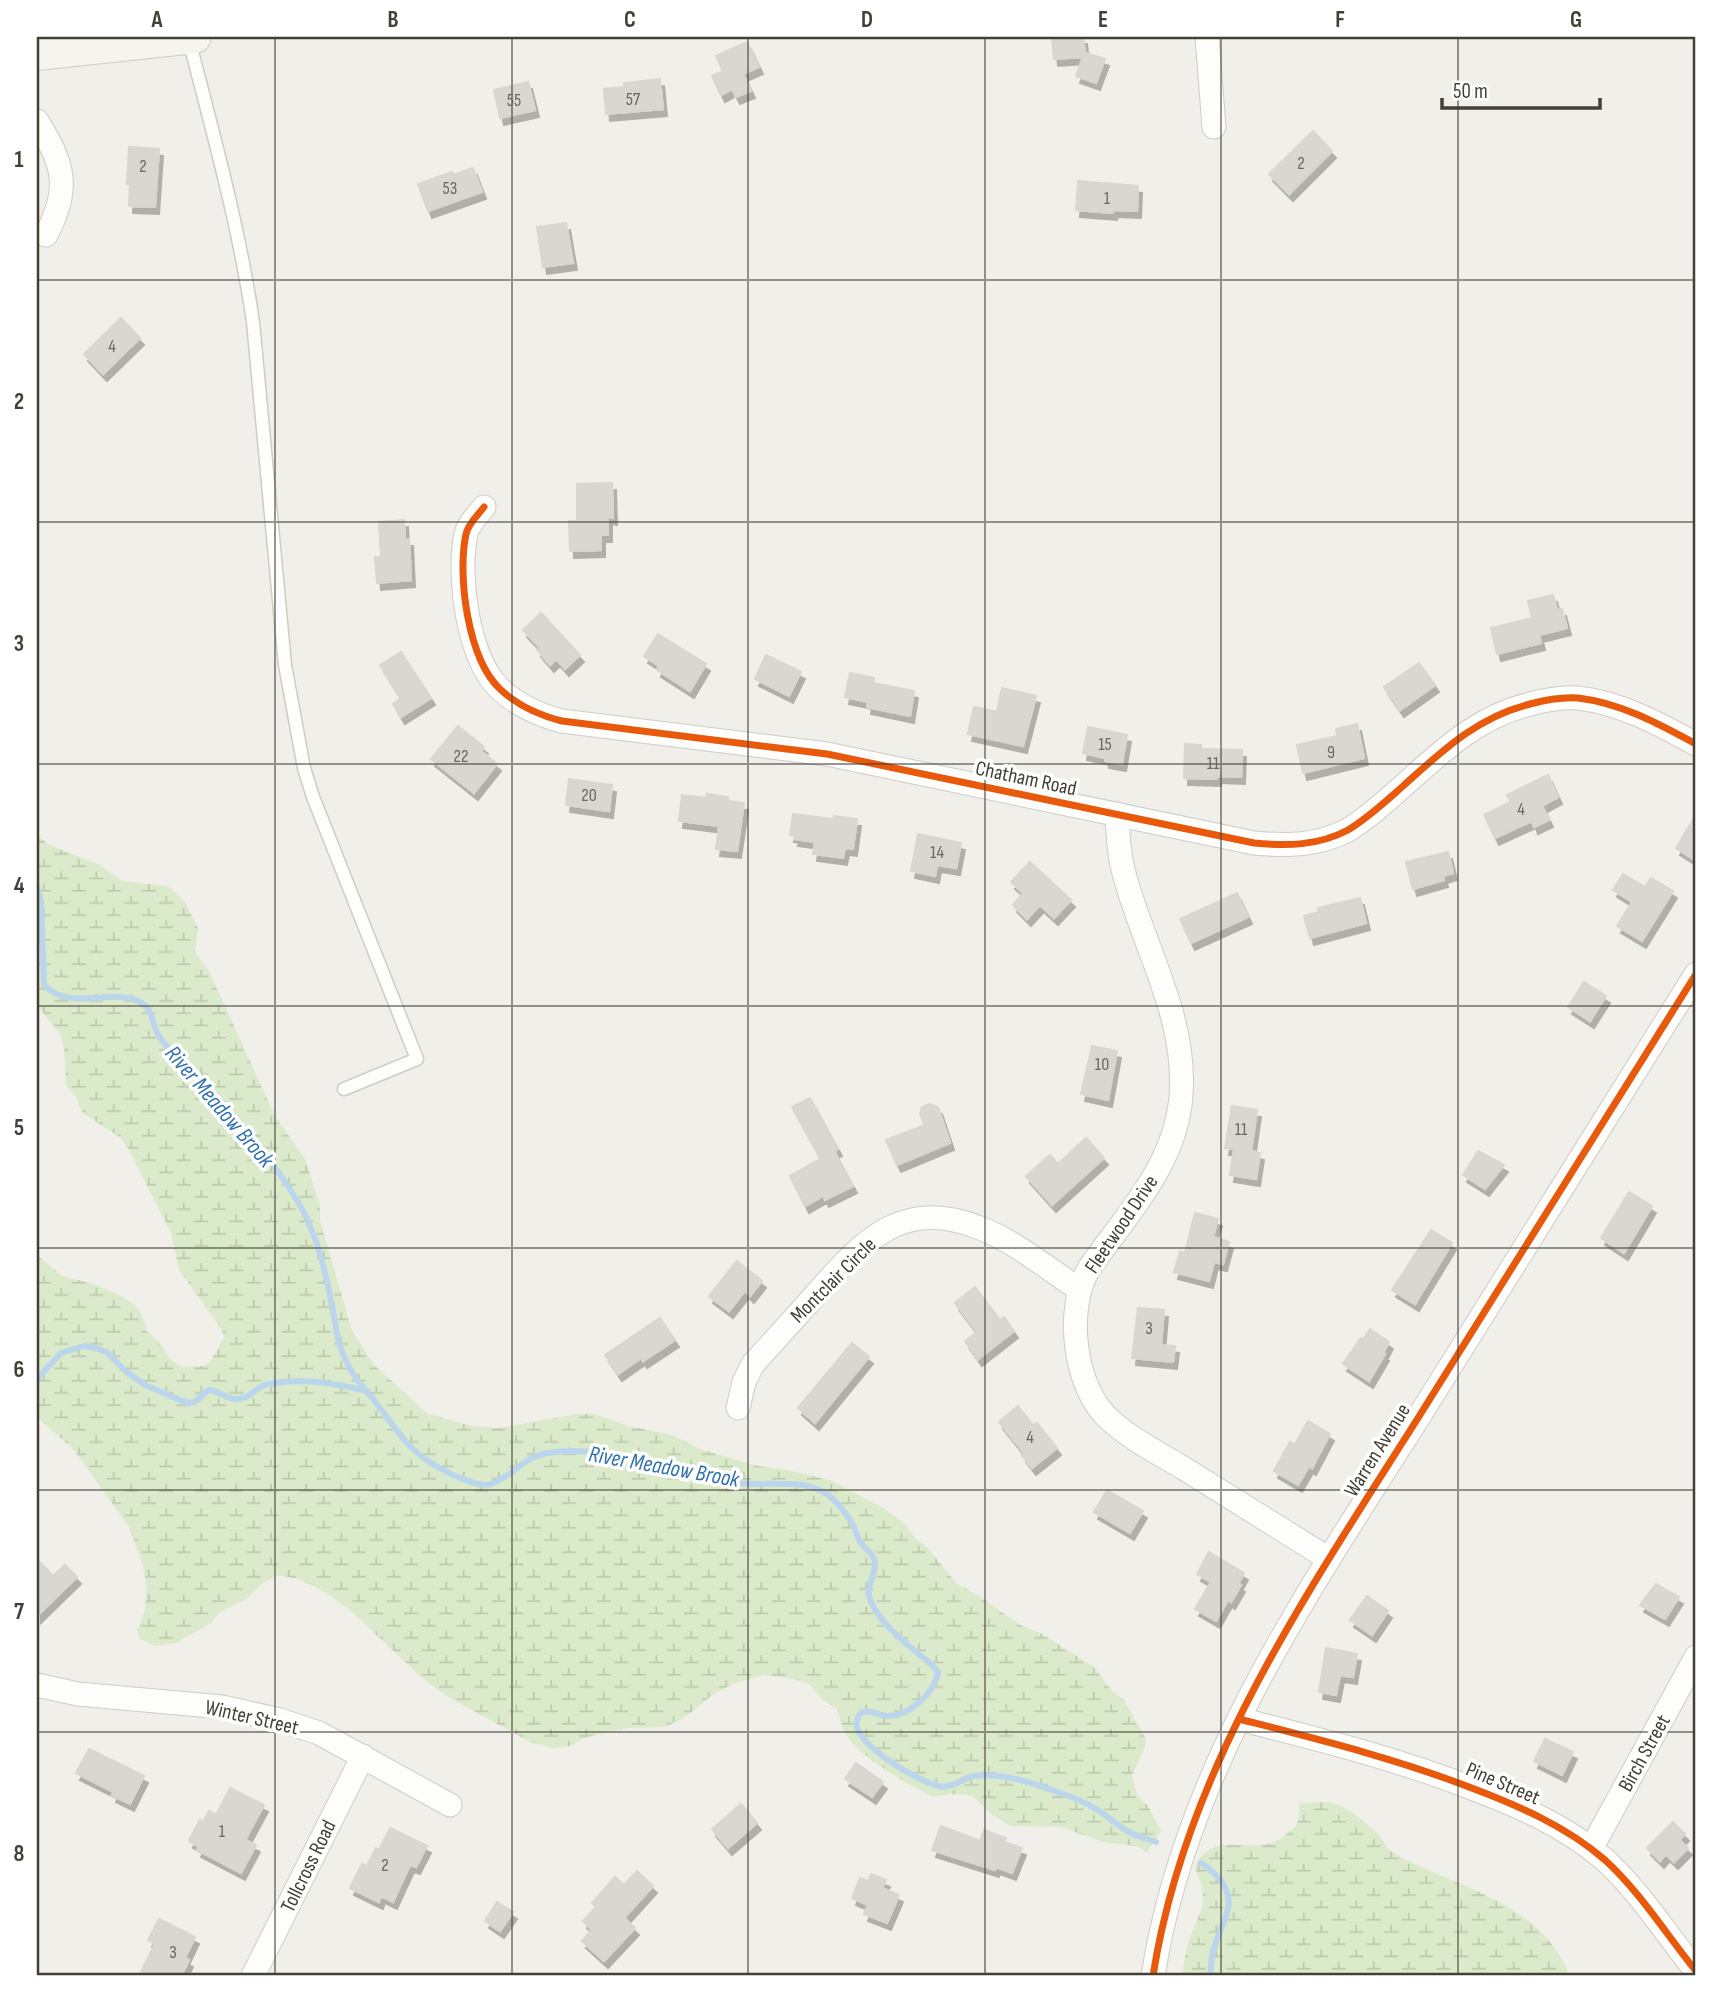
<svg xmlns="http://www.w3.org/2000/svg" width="1733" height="2013" viewBox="0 0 1733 2013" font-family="'Sofia Sans Condensed',sans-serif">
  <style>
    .wetland { fill: url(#wetland-marsh) }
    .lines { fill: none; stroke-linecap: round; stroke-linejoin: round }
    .stream { stroke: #bbd6ec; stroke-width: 6 }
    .building { fill: #d9d7d2; stroke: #d8d6cf; stroke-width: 2; filter: url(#shadow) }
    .lane-casing { stroke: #ceccc7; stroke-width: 15 }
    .street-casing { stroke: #ceccc7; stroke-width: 25 }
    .secondary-casing { stroke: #cfccc0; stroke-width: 34 }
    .lane { stroke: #fdfdfc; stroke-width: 12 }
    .street { stroke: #fdfdfc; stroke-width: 23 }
    .secondary { stroke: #f6f4ee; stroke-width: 32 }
    .cycleway-casing { stroke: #fff; stroke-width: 11 }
    .cycleway { stroke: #e8590c; stroke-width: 7 }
    .grid { fill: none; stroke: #454036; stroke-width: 2; stroke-opacity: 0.55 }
    .labels { text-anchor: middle; stroke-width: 7; stroke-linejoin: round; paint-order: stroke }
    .number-label { font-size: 18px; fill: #6b665e }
    .street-label { font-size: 21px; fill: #454036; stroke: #fff }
    .water-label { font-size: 23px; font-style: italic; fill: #3172af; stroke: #fff }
    .neatline { fill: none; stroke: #454036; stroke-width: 2.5 }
    .grid-label { font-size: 23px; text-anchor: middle; font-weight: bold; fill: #454036 }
  </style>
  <defs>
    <pattern id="wetland-marsh" width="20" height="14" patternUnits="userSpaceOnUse" patternTransform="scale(1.75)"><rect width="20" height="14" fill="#dbeaca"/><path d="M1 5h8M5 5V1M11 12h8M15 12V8" fill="none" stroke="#bdcaae"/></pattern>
    <filter id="shadow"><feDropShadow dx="4" dy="7" stdDeviation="0" flood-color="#0004"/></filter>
  </defs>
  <rect width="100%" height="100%" fill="#f0efe9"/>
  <g class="wetland">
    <path d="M 37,835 L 49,845 L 98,864 L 123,881 L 167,886 L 174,891 L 185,902 L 198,928 L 195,952 L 209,971 L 275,1116 L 305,1159 L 320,1205 L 320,1221 L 352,1331 L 374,1365 L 428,1414 L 472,1426 L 499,1428 L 577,1414 L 595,1414 L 628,1426 L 672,1435 L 700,1449 L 758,1466 L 787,1470 L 830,1480 L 882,1507 L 905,1524 L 915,1538 L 928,1548 L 956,1583 L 982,1598 L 1020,1625 L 1042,1634 L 1094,1667 L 1112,1691 L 1124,1700 L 1146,1739 L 1145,1747 L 1132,1775 L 1137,1795 L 1148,1806 L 1161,1831 L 1147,1852 L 1136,1846 L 1103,1842 L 1061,1827 L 1010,1826 L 991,1814 L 974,1797 L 967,1795 L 950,1794 L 932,1797 C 907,1783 855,1756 843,1729 C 839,1722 841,1715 836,1708 L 823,1700 L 808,1683 L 788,1678 L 764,1675 L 735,1683 L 714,1694 L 685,1717 L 665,1727 L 627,1728 L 584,1738 L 570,1746 L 553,1748 L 530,1742 L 445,1695 L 421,1677 L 349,1609 L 321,1590 L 300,1580 L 284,1576 L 277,1576 L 263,1583 L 247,1599 L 220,1612 L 211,1623 L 176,1643 L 155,1646 L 140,1639 L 137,1631 L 145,1610 L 147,1587 L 143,1566 L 129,1527 L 74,1450 L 37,1417 L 37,1255 L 62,1276 L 91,1283 L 123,1297 L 135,1305 L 143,1317 L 147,1331 L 158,1341 L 171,1360 L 182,1367 L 204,1366 L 210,1362 L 224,1337 L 222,1330 L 179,1270 L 171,1233 L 129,1150 L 121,1138 L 83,1113 L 76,1097 L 66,1085 L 64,1048 L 60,1034 L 37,1005 Z"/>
    <path d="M 1326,1802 C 1342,1802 1368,1824 1379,1835 C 1384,1840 1385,1848 1392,1852 C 1455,1888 1540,1900 1570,1976 L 1182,1976 C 1184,1965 1185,1953 1188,1943 C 1200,1910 1211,1904 1195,1868 C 1211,1824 1258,1861 1285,1835 C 1289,1832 1295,1828 1297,1824 C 1300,1818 1298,1809 1300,1803 Z"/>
  </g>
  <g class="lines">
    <g class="stream">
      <path d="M 37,888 L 41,901 L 44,985 C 70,1012 111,988 138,1001 C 155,1009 151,1025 160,1038 C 173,1056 191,1069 206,1085 C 239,1120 269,1156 295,1197 C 321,1237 330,1293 338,1339 C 340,1348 346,1361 350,1369 C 356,1380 366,1390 374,1400 C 388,1418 402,1441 420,1455 C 433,1466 475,1489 491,1484 C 512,1477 522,1457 548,1453 C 611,1443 677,1475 739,1483 C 770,1487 809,1476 833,1499 C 841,1507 848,1516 853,1525 C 856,1531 857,1538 861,1543 C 866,1550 875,1554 875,1564 C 875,1578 864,1587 871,1602 C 879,1619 899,1638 914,1650 C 922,1657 932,1663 938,1672 C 936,1691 909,1716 889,1716 C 881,1717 872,1709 863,1712 C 860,1713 858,1716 857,1720 C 850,1743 921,1783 939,1786 C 953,1789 962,1778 974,1776 C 1002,1772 1032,1783 1057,1792 C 1070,1796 1085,1802 1096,1809 C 1108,1816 1119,1827 1131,1833 C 1139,1837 1148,1839 1156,1842"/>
      <path d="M 37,1379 L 61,1353 L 84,1346 L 96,1348 L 108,1353 L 124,1370 L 145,1385 L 187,1403 L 195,1402 L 208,1390 C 219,1390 228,1401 239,1399 C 250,1398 257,1386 268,1384 C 302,1378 334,1383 367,1391"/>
      <path d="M 1201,1863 C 1259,1903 1207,1924 1211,1976"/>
    </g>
  </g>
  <g class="building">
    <path d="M 1052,37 L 1083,37 L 1085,53 L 1105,59 L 1096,83 L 1076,76 L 1083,57 L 1054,59 Z"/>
    <path d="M 747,42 L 759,67 L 743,74 L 751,91 L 736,97 L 732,89 L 721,95 L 712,76 L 723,71 L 716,56 Z"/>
    <path d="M 660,79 L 663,109 L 606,114 L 604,89 L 625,87 L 624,83 Z"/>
    <path d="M 528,82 L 535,110 L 500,118 L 494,90 Z"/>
    <path d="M 1313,131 L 1332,151 L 1289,194 L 1269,174 Z"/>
    <path d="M 129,147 L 159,149 L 155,207 L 129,206 L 130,184 L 127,184 Z"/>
    <path d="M 473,168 L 482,192 L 428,211 L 418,184 L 452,172 L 453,175 Z"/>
    <path d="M 1078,181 L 1138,186 L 1137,211 L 1113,210 L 1113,213 L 1076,210 Z"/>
    <path d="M 566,223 L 573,263 L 543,267 L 537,227 Z"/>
    <path d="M 121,318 L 140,338 L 103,374 L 84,354 Z"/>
    <path d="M 612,483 L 613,518 L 608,517 L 608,535 L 601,535 L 601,550 L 570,551 L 569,521 L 577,521 L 577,484 Z"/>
    <path d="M 404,520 L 405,539 L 409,539 L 411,580 L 377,583 L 375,557 L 381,557 L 379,522 Z"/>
    <path d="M 1553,595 L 1557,610 L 1562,609 L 1567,628 L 1539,635 L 1541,643 L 1497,654 L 1491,628 L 1532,618 L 1528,601 Z"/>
    <path d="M 541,613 L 580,655 L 565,669 L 556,659 L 550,665 L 537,650 L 540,648 L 523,630 Z"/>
    <path d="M 658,634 L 706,664 L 690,691 L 657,670 L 659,666 L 644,656 Z"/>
    <path d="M 401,652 L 431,698 L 401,717 L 393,704 L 401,698 L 380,665 Z"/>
    <path d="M 766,655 L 801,672 L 789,696 L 755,679 Z"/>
    <path d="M 1419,663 L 1435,685 L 1400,710 L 1384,687 Z"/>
    <path d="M 850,673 L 874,678 L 873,683 L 914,691 L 910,716 L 867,707 L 868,702 L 845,697 Z"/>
    <path d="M 1002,688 L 1036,696 L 1023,746 L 968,734 L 974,707 L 997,712 Z"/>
    <path d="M 1357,724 L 1364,758 L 1303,773 L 1297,745 L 1337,736 L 1336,729 Z"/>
    <path d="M 458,726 L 484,747 L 481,751 L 497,764 L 474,793 L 431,759 Z"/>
    <path d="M 1088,727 L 1127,735 L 1122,764 L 1105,761 L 1105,758 L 1083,753 Z"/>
    <path d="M 1185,744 L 1201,745 L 1201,749 L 1242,750 L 1241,777 L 1217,776 L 1217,779 L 1184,778 Z"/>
    <path d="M 1548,775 L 1558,797 L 1542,806 L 1549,820 L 1534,827 L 1532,821 L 1495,838 L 1484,815 L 1511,802 L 1507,795 Z"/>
    <path d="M 569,779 L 612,785 L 609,811 L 566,805 Z"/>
    <path d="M 707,794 L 728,797 L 728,801 L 744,803 L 737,851 L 716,849 L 719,826 L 679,821 L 682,795 L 706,798 Z"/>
    <path d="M 793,814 L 833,819 L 834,816 L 857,819 L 853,849 L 845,848 L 843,858 L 813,854 L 815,842 L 794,839 L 795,836 L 790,835 Z"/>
    <path d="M 1696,815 L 1696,861 L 1676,848 Z"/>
    <path d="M 918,834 L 961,843 L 956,868 L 937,865 L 935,876 L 911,871 Z"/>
    <path d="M 1448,852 L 1453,873 L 1443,876 L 1444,880 L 1413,889 L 1406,862 Z"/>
    <path d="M 1030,862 L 1071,900 L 1054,918 L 1040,905 L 1027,919 L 1013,905 L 1023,893 L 1011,882 Z"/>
    <path d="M 1623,874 L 1645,887 L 1651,878 L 1673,891 L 1642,941 L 1617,926 L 1632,902 L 1613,890 Z"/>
    <path d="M 1237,893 L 1248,917 L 1191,943 L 1180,919 Z"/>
    <path d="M 1360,898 L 1366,923 L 1310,938 L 1304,916 L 1319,912 L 1318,908 Z"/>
    <path d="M 1584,982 L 1606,996 L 1590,1021 L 1568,1007 Z"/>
    <path d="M 1092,1046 L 1117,1051 L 1108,1100 L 1081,1094 Z"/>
    <path d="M 810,1098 L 838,1149 L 820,1158 L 792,1107 Z"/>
    <path d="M 930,1104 L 938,1107 L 950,1143 L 897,1165 L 886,1140 L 925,1125 L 920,1114 L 922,1107 Z"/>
    <path d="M 1232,1106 L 1257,1110 L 1251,1151 L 1260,1153 L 1256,1179 L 1230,1175 L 1234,1149 L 1225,1148 Z"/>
    <path d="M 1086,1138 L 1104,1158 L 1052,1205 L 1026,1176 L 1050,1155 L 1058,1164 Z"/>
    <path d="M 834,1151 L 853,1186 L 825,1200 L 823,1196 L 805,1206 L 790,1176 Z"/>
    <path d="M 1478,1151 L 1504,1165 L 1485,1189 L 1463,1175 Z"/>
    <path d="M 1629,1192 L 1652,1206 L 1624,1253 L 1601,1238 Z"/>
    <path d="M 1195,1213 L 1218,1219 L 1213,1237 L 1229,1242 L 1223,1264 L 1214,1262 L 1209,1281 L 1174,1272 L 1180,1251 L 1185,1253 Z"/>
    <path d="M 1431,1230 L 1452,1243 L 1415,1304 L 1392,1290 Z"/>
    <path d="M 737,1261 L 762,1281 L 750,1296 L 745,1291 L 729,1311 L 709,1296 Z"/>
    <path d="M 975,1287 L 1000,1320 L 1004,1317 L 1014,1331 L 978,1359 L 965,1341 L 977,1332 L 955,1303 Z"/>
    <path d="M 1138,1308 L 1164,1310 L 1161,1345 L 1175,1346 L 1173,1362 L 1132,1358 Z"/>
    <path d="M 660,1318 L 675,1340 L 643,1361 L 641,1358 L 618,1374 L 605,1355 Z"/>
    <path d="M 1370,1329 L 1389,1342 L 1383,1353 L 1385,1354 L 1369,1381 L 1343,1364 L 1361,1338 L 1363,1340 Z"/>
    <path d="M 852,1343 L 869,1357 L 815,1423 L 798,1408 Z"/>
    <path d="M 1018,1406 L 1033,1425 L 1037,1423 L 1057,1448 L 1032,1468 L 1022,1455 L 1024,1453 L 999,1422 Z"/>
    <path d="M 1308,1421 L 1330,1434 L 1312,1468 L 1309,1466 L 1298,1485 L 1274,1471 L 1290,1442 L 1295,1445 Z"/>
    <path d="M 1107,1490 L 1143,1511 L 1130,1533 L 1094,1512 Z"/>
    <path d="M 1209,1552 L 1244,1573 L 1238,1584 L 1241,1585 L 1231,1602 L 1228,1600 L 1216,1621 L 1195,1609 L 1211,1582 L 1197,1574 Z"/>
    <path d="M 37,1559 L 53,1576 L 65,1565 L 77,1577 L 37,1616 Z"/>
    <path d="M 1656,1584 L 1679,1597 L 1665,1619 L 1640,1605 Z"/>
    <path d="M 1367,1596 L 1388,1611 L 1372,1635 L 1350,1620 Z"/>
    <path d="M 1326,1648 L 1357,1654 L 1353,1677 L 1340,1675 L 1336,1695 L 1319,1692 Z"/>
    <path d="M 1545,1739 L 1573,1752 L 1562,1775 L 1534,1761 Z"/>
    <path d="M 89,1749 L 144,1776 L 130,1804 L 112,1795 L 114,1792 L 76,1773 Z"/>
    <path d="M 856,1763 L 883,1782 L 872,1797 L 845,1779 Z"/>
    <path d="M 230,1788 L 264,1805 L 245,1840 L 256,1845 L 241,1873 L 197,1850 L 199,1847 L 189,1841 L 200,1820 L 203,1822 L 209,1811 L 216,1815 Z"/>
    <path d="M 741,1804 L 757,1823 L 728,1848 L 712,1829 Z"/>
    <path d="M 1673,1822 L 1685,1834 L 1679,1840 L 1688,1848 L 1674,1862 L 1666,1854 L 1660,1861 L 1647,1848 Z"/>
    <path d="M 941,1826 L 980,1841 L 984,1830 L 1006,1838 L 1004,1842 L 1022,1848 L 1012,1873 L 996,1867 L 995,1870 L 932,1850 Z"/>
    <path d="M 390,1828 L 427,1846 L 416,1867 L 410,1865 L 393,1902 L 381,1896 L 379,1902 L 350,1888 L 362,1864 L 367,1866 L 376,1848 L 379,1850 Z"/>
    <path d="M 637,1871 L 653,1886 L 624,1918 L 635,1928 L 604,1961 L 582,1941 L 592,1930 L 583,1921 L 596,1907 L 592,1903 L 615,1877 L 624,1885 Z"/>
    <path d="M 871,1874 L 886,1880 L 882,1888 L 899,1895 L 887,1923 L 864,1914 L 868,1905 L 852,1898 L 860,1878 L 868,1881 Z"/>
    <path d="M 497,1902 L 513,1912 L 500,1931 L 485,1921 Z"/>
    <path d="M 159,1919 L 195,1937 L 185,1958 L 189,1960 L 181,1976 L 139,1976 L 155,1944 L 148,1940 Z"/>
  </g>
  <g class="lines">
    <g class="lane-casing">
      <path id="lane" d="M 189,40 C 213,133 239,226 253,322 L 285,665 L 304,768 L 313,797 L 417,1059 L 344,1089"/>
    </g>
    <g class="street-casing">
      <g id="street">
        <path d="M 1207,37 L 1214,127"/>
        <path d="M 37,121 C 64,164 71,188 46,235"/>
        <path d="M 484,507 C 478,515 468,524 466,534 C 457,576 468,659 500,689 C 518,706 538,715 562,721 L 827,754 L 1254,843 C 1287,846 1318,846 1348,830 C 1368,818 1385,802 1402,787 C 1442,751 1477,717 1530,704 C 1545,700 1563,697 1578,698 C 1621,703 1659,724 1696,744"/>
        <path d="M 1117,814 C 1118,835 1119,857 1125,877 C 1145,950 1187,1018 1181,1096 C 1176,1164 1127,1214 1090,1267 C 1064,1307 1074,1389 1110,1420 C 1132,1440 1160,1454 1185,1469 C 1233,1499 1281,1529 1329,1559"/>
        <path d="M 738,1408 L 744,1382 L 753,1364 C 774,1341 796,1317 817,1293 C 864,1240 903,1197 980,1228 C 1016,1242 1048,1269 1080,1290"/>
        <path d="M 37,1685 L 78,1694 L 222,1707 L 280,1720 L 319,1733 L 450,1805"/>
        <path d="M 1239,1719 C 1317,1739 1394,1758 1469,1787 C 1517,1805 1566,1826 1605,1860 C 1640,1892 1666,1934 1696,1971"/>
        <path d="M 1591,1849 L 1696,1657"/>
        <path d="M 253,1976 L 363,1756"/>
        <path d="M 1153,1976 C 1185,1769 1308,1592 1418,1418 C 1510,1270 1604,1122 1696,974"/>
      </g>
    </g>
    <g class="secondary-casing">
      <path id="secondary" d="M 37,54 L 195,37"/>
    </g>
    <use href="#lane" class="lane"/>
    <use href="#street" class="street"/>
    <use href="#secondary" class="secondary"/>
    <g class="cycleway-casing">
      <g id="cycleway">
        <path d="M 484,507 C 478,515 468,524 466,534 C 457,576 468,659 500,689 C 518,706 538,715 562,721 L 827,754 L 1254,843 C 1287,846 1318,846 1348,830 C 1368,818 1385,802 1402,787 C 1442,751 1477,717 1530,704 C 1545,700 1563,697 1578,698 C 1621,703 1659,724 1696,744"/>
        <path d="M 1239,1719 C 1317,1739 1394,1758 1469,1787 C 1517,1805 1566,1826 1605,1860 C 1640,1892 1666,1934 1696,1971"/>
        <path d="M 1153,1976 C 1185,1769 1308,1592 1418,1418 C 1510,1270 1604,1122 1696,974"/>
      </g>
    </g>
    <use href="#cycleway" class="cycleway"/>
  </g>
  <path class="grid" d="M 275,37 L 275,1976M 512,37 L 512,1976M 748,37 L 748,1976M 985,37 L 985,1976M 1221,37 L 1221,1976M 1458,37 L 1458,1976M 37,280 L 1696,280M 37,522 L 1696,522M 37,764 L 1696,764M 37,1006 L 1696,1006M 37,1248 L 1696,1248M 37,1490 L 1696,1490M 37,1732 L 1696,1732"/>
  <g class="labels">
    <g class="number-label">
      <text x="633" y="105">57</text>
      <text x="514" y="106">55</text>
      <text x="1301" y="169">2</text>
      <text x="143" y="172">2</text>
      <text x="450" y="194">53</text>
      <text x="1107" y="204">1</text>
      <text x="112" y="352">4</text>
      <text x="1105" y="750">15</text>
      <text x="1331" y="758">9</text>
      <text x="461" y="762">22</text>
      <text x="1213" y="769">11</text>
      <text x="589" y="801">20</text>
      <text x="1521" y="815">4</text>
      <text x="937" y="858">14</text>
      <text x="1102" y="1070">10</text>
      <text x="1241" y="1135">11</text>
      <text x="1149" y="1334">3</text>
      <text x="1030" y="1443">4</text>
      <text x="222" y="1837">1</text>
      <text x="385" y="1871">2</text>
      <text x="173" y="1958">3</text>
    </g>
    <g class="street-label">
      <text transform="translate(1026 778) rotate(12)" y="7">Chatham Road</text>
      <text transform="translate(1121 1224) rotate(-56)" y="7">Fleetwood Drive</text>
      <text transform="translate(833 1280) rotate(-45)" y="7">Montclair Circle</text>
      <text transform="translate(1377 1450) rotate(-58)" y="7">Warren Avenue</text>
      <text transform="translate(252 1717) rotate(13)" y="7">Winter Street</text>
      <text transform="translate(1644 1753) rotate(-61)" y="7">Birch Street</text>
      <text transform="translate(1503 1783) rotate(23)" y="7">Pine Street</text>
      <text transform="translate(308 1866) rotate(-64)" y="7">Tollcross Road</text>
    </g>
    <g class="water-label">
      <text transform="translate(220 1106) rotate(49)" y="8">River Meadow Brook</text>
      <text transform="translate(664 1466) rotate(10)" y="8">River Meadow Brook</text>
    </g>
  </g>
  <rect width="1733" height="2013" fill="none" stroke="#ffffff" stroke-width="77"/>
  <path d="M1442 98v10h158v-10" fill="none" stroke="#454036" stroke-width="3.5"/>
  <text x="1453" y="98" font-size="21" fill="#454036" stroke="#ffffff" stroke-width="5" paint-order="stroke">50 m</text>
  <rect x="38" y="38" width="1656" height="1936" class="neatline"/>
  <g class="grid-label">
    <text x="157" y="27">A</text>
    <text x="393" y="27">B</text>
    <text x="630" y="27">C</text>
    <text x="867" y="27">D</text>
    <text x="1103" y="27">E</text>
    <text x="1340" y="27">F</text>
    <text x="1576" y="27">G</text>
    <text x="19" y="167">1</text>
    <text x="19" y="409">2</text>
    <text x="19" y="651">3</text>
    <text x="19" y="893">4</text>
    <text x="19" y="1135">5</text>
    <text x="19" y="1377">6</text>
    <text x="19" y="1619">7</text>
    <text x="19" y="1861">8</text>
  </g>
</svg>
